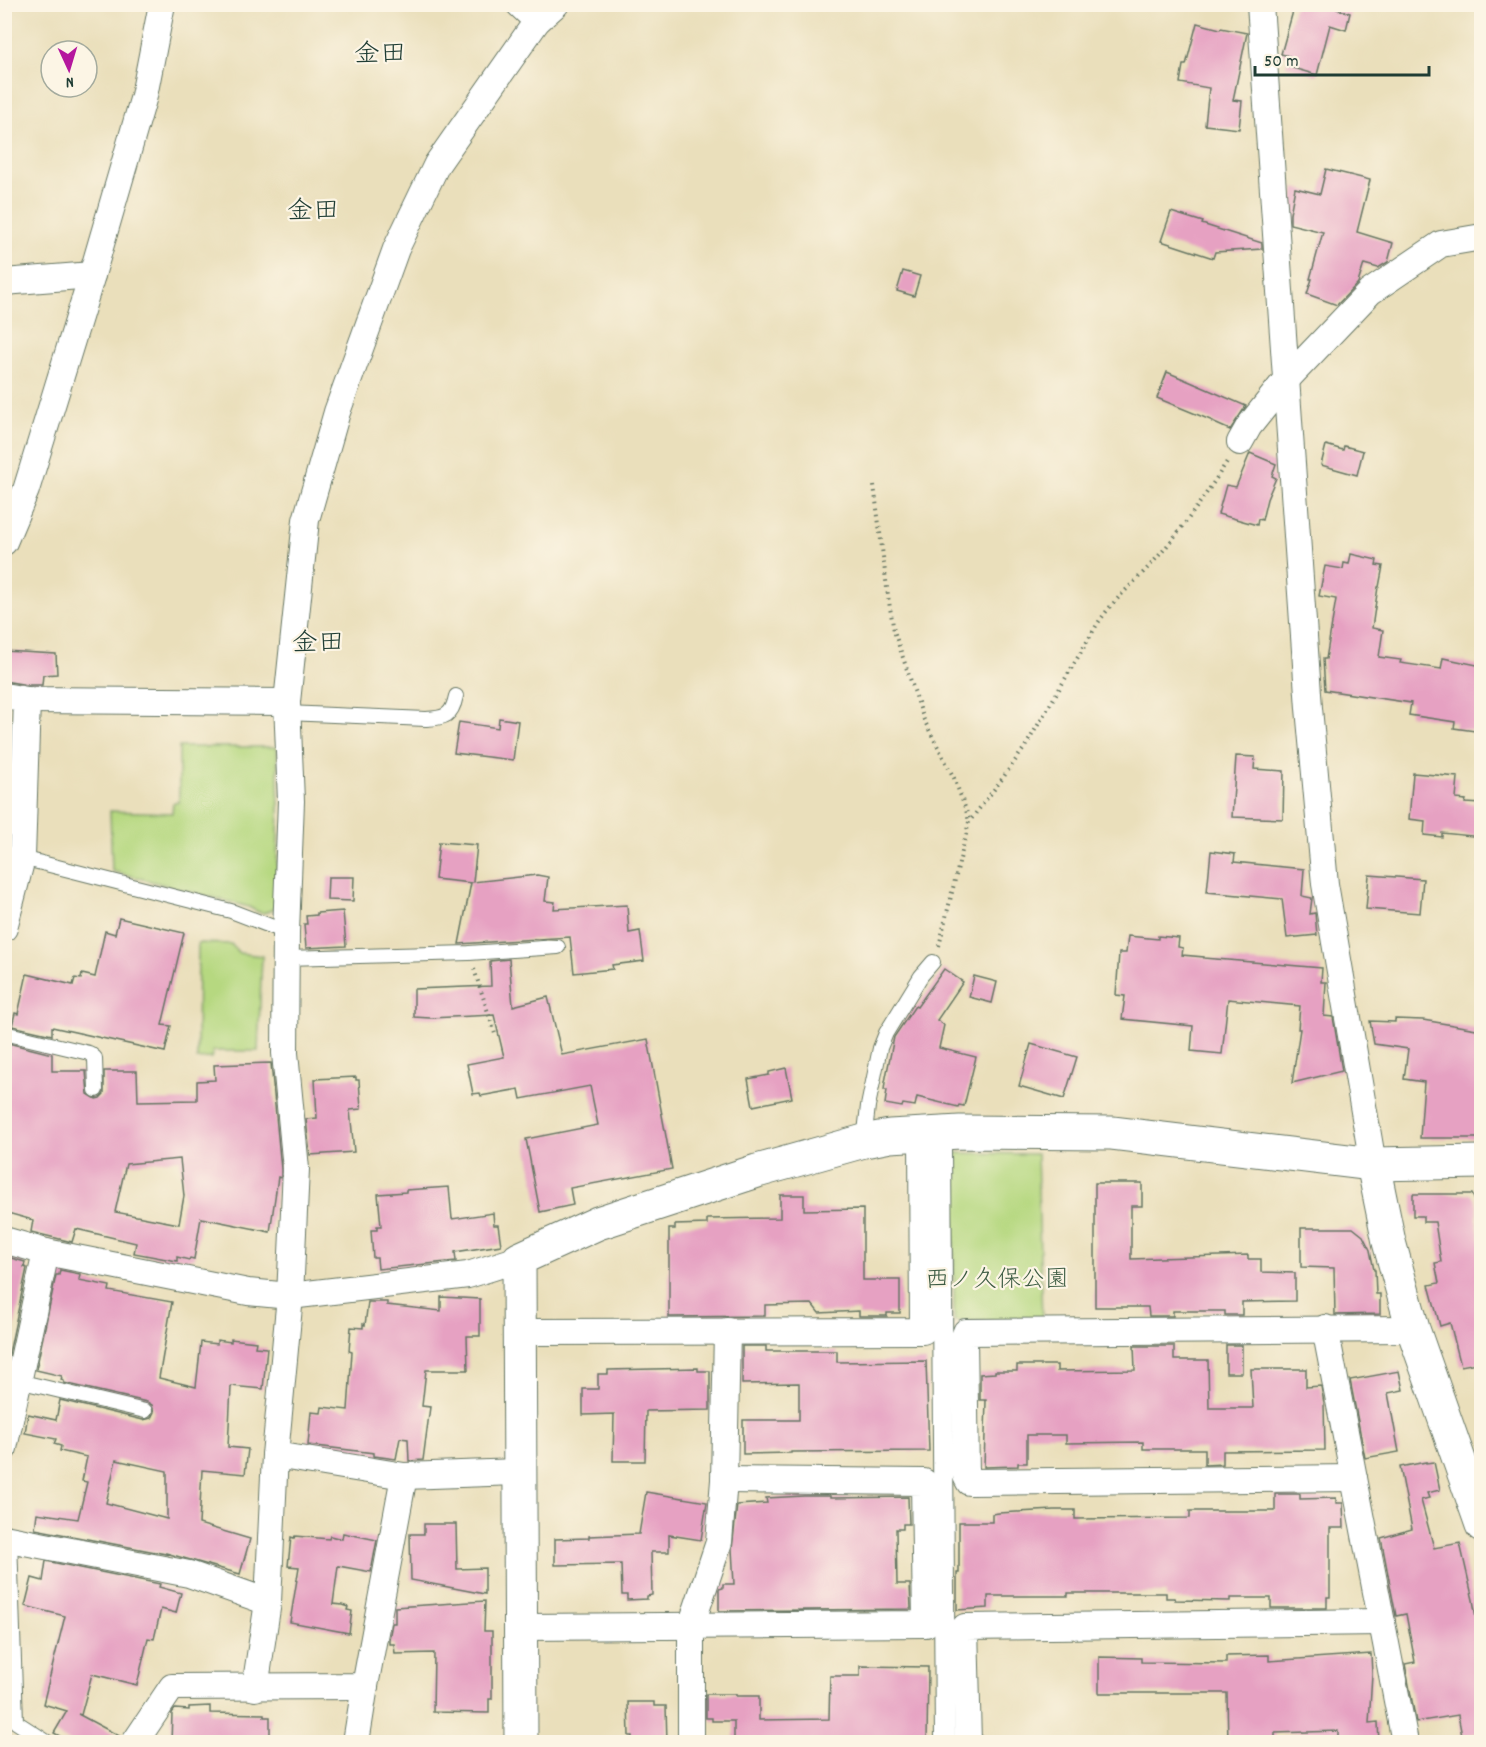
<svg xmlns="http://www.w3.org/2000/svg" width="1486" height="1747" viewBox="0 0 1486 1747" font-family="Dekko,'Klee One',sans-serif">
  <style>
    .green { fill: #b6d880; stroke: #6a8a5a; stroke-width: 1.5 }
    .building { fill: #e6a1c2; fill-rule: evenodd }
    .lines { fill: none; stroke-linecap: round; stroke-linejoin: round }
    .service-casing { stroke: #667663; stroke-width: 16 }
    .pedestrian-casing { stroke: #667663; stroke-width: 22 }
    .minor-casing { stroke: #667663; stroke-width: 28 }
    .tertiary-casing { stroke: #667663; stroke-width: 35 }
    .path { stroke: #667663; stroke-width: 4; stroke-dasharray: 1.5 4.5; stroke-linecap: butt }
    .service { stroke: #fff; stroke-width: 14 }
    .pedestrian { stroke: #fff; stroke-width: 20 }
    .minor { stroke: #fff; stroke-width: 26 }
    .tertiary { stroke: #fff; stroke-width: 33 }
    .labels { text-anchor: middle; stroke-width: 4.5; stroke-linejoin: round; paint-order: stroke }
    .park-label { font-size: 24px; fill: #3d5c43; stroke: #fcf5e5 }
    .neighbourhood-label { font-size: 26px; fill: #1f3d34; stroke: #fcf5e5 }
  </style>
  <rect width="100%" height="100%" fill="#fcf5e5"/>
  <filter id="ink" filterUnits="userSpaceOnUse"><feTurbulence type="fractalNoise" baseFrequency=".0167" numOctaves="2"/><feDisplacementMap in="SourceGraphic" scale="12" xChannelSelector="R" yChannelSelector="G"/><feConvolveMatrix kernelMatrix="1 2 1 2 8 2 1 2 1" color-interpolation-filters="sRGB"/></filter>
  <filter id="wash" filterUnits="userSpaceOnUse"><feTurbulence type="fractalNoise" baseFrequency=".008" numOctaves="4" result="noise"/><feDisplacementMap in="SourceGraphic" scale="24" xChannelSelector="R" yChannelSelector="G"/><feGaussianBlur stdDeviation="1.35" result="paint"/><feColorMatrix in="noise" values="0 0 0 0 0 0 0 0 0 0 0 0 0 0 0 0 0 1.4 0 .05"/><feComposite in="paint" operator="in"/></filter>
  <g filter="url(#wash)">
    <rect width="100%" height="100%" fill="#eadfbb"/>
    <g class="green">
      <path d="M 179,747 L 277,747 L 279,811 L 275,908 C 264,915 260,914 249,907 L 112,871 L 110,811 L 172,813 L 173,803 L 179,802 Z"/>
      <path d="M 198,943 L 231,944 L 239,953 L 262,956 L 258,1051 L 213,1051 L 211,1058 L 197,1059 Z"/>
      <path d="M 954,1153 L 1037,1154 L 1042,1322 L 954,1321 Z"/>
    </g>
    <g id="blocks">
      <g class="building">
        <path d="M 1295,4 L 1339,4 L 1337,9 L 1350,13 L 1346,30 L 1330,25 L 1317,75 L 1286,66 L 1289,56 L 1281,54 Z"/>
        <path d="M 1197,23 L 1220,29 L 1221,28 L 1247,33 L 1233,100 L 1242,101 L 1239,129 L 1205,125 L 1209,88 L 1180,83 L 1183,65 L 1186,65 Z"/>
        <path d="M 1326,169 L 1370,180 L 1357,232 L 1393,243 L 1388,262 L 1378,268 L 1364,264 L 1358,283 L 1337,305 L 1307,294 L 1312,279 L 1310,279 L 1323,232 L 1290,224 L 1290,214 L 1295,188 L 1320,194 Z"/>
        <path d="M 1171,212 L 1203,222 L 1202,224 L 1262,243 L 1262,249 L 1215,252 L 1213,258 L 1161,241 Z"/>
        <path d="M 903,271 L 920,276 L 914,296 L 897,291 Z"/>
        <path d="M 1167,372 L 1195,384 L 1246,406 L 1230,430 L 1212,422 L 1213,421 L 1157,398 Z"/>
        <path d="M 1326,445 L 1343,450 L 1344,446 L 1363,451 L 1357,475 L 1321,465 Z"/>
        <path d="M 1250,453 L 1276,464 L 1272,476 L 1276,478 L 1267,499 L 1262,520 L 1258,519 L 1257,525 L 1218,514 L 1226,485 L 1236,487 Z"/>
        <path d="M 1351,554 L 1377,560 L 1376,565 L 1383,566 L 1379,587 L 1378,587 L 1372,628 L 1383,630 L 1379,657 L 1401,660 L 1400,663 L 1441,669 L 1443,658 L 1482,666 L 1482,732 L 1454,728 L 1455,722 L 1409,715 L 1411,703 L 1325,690 L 1323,659 L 1326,659 L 1336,599 L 1319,596 L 1325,566 L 1343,569 L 1344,563 L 1349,564 Z"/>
        <path d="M 4,651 L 56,654 L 57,674 L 43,675 L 42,685 L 28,685 L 4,681 Z"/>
        <path d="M 499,718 L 518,721 L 513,760 L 454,753 L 459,722 L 498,728 Z"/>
        <path d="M 1236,756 L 1255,757 L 1254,769 L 1284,771 L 1283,819 L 1232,817 Z"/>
        <path d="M 1413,773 L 1458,777 L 1456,799 L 1466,800 L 1465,803 L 1482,804 L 1482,837 L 1442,833 L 1442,837 L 1424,835 L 1425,821 L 1409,819 Z"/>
        <path d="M 439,842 L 477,845 L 473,882 L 537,875 L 548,877 L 545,901 L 555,902 L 554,909 L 627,905 L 629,933 L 640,931 L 644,961 L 612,965 L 613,969 L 574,973 L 570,937 L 459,944 L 471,883 L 435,879 Z"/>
        <path d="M 1211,851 L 1235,854 L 1234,862 L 1304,869 L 1302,896 L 1312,898 L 1310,914 L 1315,913 L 1317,935 L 1287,938 L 1282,899 L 1207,892 Z"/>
        <path d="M 1369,875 L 1423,879 L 1420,913 L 1366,909 Z"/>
        <path d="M 328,877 L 354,877 L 353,901 L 327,900 Z"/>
        <path d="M 343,911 L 346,946 L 306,948 L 304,924 L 307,924 L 306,916 L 317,915 L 317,913 Z"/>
        <path d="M 119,918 L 184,933 L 162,1025 L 171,1026 L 165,1052 L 52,1027 L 52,1035 L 12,1026 L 15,1013 L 18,1014 L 27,974 L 73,985 L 75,978 L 81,979 L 82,974 L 95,977 L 105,931 L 115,934 Z"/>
        <path d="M 1128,936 L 1158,939 L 1158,936 L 1179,938 L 1178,947 L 1183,948 L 1182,955 L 1204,957 L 1204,958 L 1322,968 L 1321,982 L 1326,982 L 1324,1016 L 1333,1017 L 1342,1071 L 1292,1083 L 1300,1029 L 1298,1029 L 1300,1006 L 1228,999 L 1222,1054 L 1191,1051 L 1193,1026 L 1122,1019 L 1125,996 L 1116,995 L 1119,953 L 1126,953 Z"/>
        <path d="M 509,959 L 513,1006 L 548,997 L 562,1055 L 648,1039 L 672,1169 L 570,1188 L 573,1205 L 540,1212 L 526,1139 L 598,1125 L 590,1086 L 521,1099 L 519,1089 L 481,1096 L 480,1093 L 473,1094 L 467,1064 L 504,1057 L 494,1015 L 430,1018 L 414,1017 L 414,989 L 491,986 L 490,961 Z"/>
        <path d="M 944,969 L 963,982 L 937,1020 L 944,1025 L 939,1048 L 976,1057 L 964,1106 L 959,1105 L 958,1107 L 917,1097 L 915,1106 L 903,1104 L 902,1107 L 885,1104 L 887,1090 L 884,1090 L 885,1082 L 894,1037 L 915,1006 L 917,1007 Z"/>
        <path d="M 974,976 L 997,982 L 992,1003 L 969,997 Z"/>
        <path d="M 1395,1019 L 1423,1020 L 1482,1030 L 1482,1138 L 1420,1138 L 1424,1082 L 1404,1079 L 1408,1049 L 1374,1044 L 1370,1021 L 1395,1022 Z"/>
        <path d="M 4,1042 L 52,1054 L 52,1071 L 86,1071 L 88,1094 L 96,1099 L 100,1098 L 104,1094 L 104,1071 L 137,1071 L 138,1101 L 197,1100 L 197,1081 L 215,1080 L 214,1065 L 271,1063 L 281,1169 L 281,1178 L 278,1177 L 270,1232 L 201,1218 L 194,1259 L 190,1258 L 189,1260 L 177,1257 L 177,1261 L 134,1253 L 136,1243 L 76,1229 L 72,1242 L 31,1232 L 33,1220 L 4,1212 ZM 180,1159 L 184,1196 L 179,1224 L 115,1212 L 126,1164 Z"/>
        <path d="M 1031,1044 L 1077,1057 L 1064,1099 L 1019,1086 Z"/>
        <path d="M 786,1068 L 792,1098 L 753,1106 L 748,1079 L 769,1075 L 769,1072 Z"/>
        <path d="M 356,1077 L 356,1080 L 359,1080 L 361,1109 L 350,1110 L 354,1152 L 310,1155 L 306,1119 L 317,1118 L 315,1079 Z"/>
        <path d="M 1095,1183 L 1142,1183 L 1142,1206 L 1131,1206 L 1131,1259 L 1248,1255 L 1248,1259 L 1261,1259 L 1261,1272 L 1295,1273 L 1295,1301 L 1242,1302 L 1242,1315 L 1225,1315 L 1225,1311 L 1173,1311 L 1173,1316 L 1149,1316 L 1148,1307 L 1095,1307 Z"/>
        <path d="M 449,1187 L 452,1219 L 493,1213 L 494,1225 L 498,1225 L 501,1245 L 455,1252 L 456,1261 L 378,1269 L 377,1258 L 373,1258 L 371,1230 L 377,1230 L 377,1226 L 381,1226 L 378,1194 L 406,1192 L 406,1190 Z"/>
        <path d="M 1413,1194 L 1472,1194 L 1477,1205 L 1477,1223 L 1482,1249 L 1482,1362 L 1461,1366 L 1450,1323 L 1440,1326 L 1429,1285 L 1439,1283 L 1435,1263 L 1441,1262 L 1435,1222 L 1423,1222 L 1423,1216 L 1413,1216 Z"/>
        <path d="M 780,1195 L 804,1195 L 804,1210 L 863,1209 L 863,1280 L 900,1280 L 900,1313 L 887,1313 L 887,1316 L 859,1316 L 859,1311 L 819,1313 L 812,1304 L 765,1305 L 765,1316 L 669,1317 L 669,1229 L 675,1229 L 675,1225 L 707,1224 L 707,1219 L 780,1218 Z"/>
        <path d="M 1301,1228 L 1353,1228 L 1363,1236 L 1370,1250 L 1374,1270 L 1375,1270 L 1376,1294 L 1380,1294 L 1380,1314 L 1335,1315 L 1334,1268 L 1301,1267 Z"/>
        <path d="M 4,1256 L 25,1262 L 24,1267 L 27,1268 L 7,1363 L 4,1363 Z"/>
        <path d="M 60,1270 L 80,1274 L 79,1280 L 110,1286 L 109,1291 L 172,1302 L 159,1378 L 196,1387 L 201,1342 L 217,1344 L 217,1340 L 231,1342 L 231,1339 L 256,1342 L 255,1347 L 267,1348 L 263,1389 L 231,1386 L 228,1447 L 248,1449 L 245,1474 L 202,1470 L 199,1524 L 250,1539 L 240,1574 L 166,1553 L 166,1554 L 35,1529 L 37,1513 L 78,1519 L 87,1482 L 82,1481 L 87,1457 L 60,1451 L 61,1446 L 54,1444 L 56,1439 L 25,1433 L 28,1414 L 56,1420 L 60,1400 L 143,1420 L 151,1418 L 154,1412 L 152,1405 L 147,1402 L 64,1383 L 64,1381 L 61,1380 L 62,1376 L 36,1370 L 56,1275 L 59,1275 ZM 116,1460 L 167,1471 L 167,1519 L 106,1503 Z"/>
        <path d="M 441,1297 L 480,1299 L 480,1336 L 467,1336 L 468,1370 L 426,1370 L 422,1406 L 430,1407 L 423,1460 L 409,1461 L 408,1439 L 400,1438 L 396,1459 L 374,1456 L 374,1453 L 308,1445 L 311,1412 L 321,1413 L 322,1407 L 348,1410 L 352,1352 L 349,1351 L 351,1327 L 363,1328 L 363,1324 L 365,1325 L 368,1302 L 387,1302 L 387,1305 L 441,1311 Z"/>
        <rect x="1226" y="1345" width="16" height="28"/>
        <path d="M 742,1346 L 766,1346 L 766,1351 L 837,1351 L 837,1362 L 926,1361 L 929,1451 L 791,1452 L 791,1453 L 743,1454 L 743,1420 L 799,1420 L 799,1383 L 742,1384 Z"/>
        <path d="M 1134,1346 L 1174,1346 L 1174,1360 L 1208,1360 L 1209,1408 L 1253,1408 L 1251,1369 L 1306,1369 L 1306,1387 L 1321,1386 L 1324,1403 L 1325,1450 L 1223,1451 L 1223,1464 L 1205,1465 L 1205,1449 L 1143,1449 L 1143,1442 L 1066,1443 L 1066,1435 L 1027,1435 L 1027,1463 L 1018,1463 L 1018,1466 L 984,1467 L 986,1400 L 980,1400 L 980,1374 L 995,1373 L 995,1371 L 1017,1371 L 1017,1365 L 1057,1365 L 1057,1371 L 1135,1370 Z"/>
        <path d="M 698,1368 L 698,1371 L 710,1371 L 710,1410 L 646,1411 L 645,1461 L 613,1461 L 614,1414 L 583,1415 L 583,1389 L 598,1389 L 598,1374 L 608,1374 L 608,1370 Z"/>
        <path d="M 1399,1371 L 1403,1390 L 1388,1393 L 1399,1452 L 1365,1458 L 1350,1380 Z"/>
        <path d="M 1426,1462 L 1426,1463 L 1434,1462 L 1440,1490 L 1427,1493 L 1429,1498 L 1421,1500 L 1434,1548 L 1460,1543 L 1473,1600 L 1482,1651 L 1482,1732 L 1462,1736 L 1458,1715 L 1416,1722 L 1405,1664 L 1415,1662 L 1406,1614 L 1396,1616 L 1381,1538 L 1412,1529 L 1400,1467 Z"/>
        <path d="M 646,1492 L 707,1502 L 701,1540 L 669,1535 L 669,1552 L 651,1552 L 652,1595 L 647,1596 L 647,1599 L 627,1600 L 627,1595 L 622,1595 L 621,1564 L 555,1565 L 555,1539 L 589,1538 L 589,1536 L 639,1534 Z"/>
        <path d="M 1275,1494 L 1300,1494 L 1300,1499 L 1336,1498 L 1336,1503 L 1343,1503 L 1344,1528 L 1330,1528 L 1330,1597 L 1327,1597 L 1327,1608 L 1271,1608 L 1271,1598 L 1230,1598 L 1230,1601 L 1175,1600 L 1175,1598 L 1166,1598 L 1166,1593 L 1068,1593 L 1068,1596 L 988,1596 L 988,1608 L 957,1610 L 957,1573 L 959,1573 L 959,1522 L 992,1522 L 992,1514 L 999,1513 L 1054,1510 L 1075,1510 L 1075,1519 L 1190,1518 L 1190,1511 L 1275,1511 Z"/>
        <path d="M 804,1496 L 830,1496 L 830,1498 L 908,1497 L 909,1524 L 903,1524 L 903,1529 L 896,1529 L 897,1584 L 910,1584 L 911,1609 L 719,1611 L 719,1589 L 723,1588 L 723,1584 L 734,1584 L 732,1549 L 737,1505 L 767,1503 L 766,1498 Z"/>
        <path d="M 424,1524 L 456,1524 L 457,1569 L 485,1568 L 485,1594 L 411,1580 L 410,1534 L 424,1534 Z"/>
        <path d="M 343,1533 L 377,1540 L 371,1572 L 338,1566 L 333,1604 L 342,1605 L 348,1607 L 347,1610 L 352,1611 L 349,1633 L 290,1622 L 299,1567 L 288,1566 L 291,1537 L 294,1538 L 295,1536 L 329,1539 L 330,1536 L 342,1539 Z"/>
        <path d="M 46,1561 L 160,1584 L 159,1587 L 181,1593 L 176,1613 L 161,1609 L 154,1639 L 148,1638 L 137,1685 L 92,1674 L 81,1715 L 78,1714 L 121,1737 L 120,1743 L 72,1743 L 54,1733 L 67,1711 L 43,1704 L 65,1616 L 25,1606 L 32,1578 L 43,1581 Z"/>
        <path d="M 485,1601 L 484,1631 L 492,1631 L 492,1699 L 489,1699 L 489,1713 L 433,1712 L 434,1653 L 395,1654 L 394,1644 L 389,1644 L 389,1639 L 392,1623 L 395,1623 L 395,1607 Z"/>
        <path d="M 1371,1654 L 1372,1674 L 1369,1723 L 1378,1722 L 1379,1743 L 1338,1743 L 1338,1731 L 1275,1733 L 1275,1743 L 1228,1743 L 1227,1693 L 1099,1693 L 1099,1657 L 1141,1658 L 1141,1662 L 1226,1663 L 1226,1656 L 1269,1655 L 1269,1661 Z"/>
        <path d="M 860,1666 L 928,1667 L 927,1743 L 734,1743 L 734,1721 L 712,1721 L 712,1718 L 706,1718 L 706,1694 L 736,1694 L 736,1696 L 759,1696 L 759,1720 L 829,1719 L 830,1676 L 860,1676 Z"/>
        <path d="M 628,1702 L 654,1702 L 654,1706 L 666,1706 L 667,1743 L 632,1743 L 632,1736 L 629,1736 Z"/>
        <path d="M 210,1706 L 210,1713 L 264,1714 L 264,1717 L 270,1717 L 270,1743 L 171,1743 L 172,1713 L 175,1709 L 189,1710 L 189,1707 Z"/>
      </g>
    </g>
  </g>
  <g filter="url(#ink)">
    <use href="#blocks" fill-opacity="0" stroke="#667663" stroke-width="1.5"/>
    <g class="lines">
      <g class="service-casing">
        <g id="service">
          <path d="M 287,713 L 426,719 C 445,718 452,716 456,696"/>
          <path d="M 22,858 L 231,911 L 286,932"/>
          <path d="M 286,958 L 469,953 L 558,947"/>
          <path d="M 4,1033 L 89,1053 L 95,1058 L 96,1090"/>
          <path d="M 864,1141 L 868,1106 L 880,1048 L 886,1033 L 921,976 L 933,962"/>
          <path d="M 18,1381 L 145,1411"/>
          <path d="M 10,1539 L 16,1722 L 47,1742"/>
        </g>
      </g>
      <g class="pedestrian-casing">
        <path id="pedestrian" d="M 941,1143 L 945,1742"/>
      </g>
      <g class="minor-casing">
        <g id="minor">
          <path d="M 519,4 L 537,21"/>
          <path d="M 1260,4 L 1309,708 L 1325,884 L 1373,1164"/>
          <path d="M 4,282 L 92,275"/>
          <path d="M 1240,442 L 1249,426 L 1285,381 L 1370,292 L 1441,244 L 1482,237"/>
          <path d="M 4,542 L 26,490 L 92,275 L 144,96 L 162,4"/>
          <path d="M 4,696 L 27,700 L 287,702"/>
          <path d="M 4,928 L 22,858 L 27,700"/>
          <path d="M 4,1240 L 46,1252 L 248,1292 L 290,1296 L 468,1275 L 519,1259"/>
          <path d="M 1325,1328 L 1405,1742"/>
          <path d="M 519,1332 L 923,1331 L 922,1134"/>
          <path d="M 4,1448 L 46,1252"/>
          <path d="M 275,1455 L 404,1476 L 519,1472"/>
          <path d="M 1354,1478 L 969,1482 L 966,1476 L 964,1337 L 966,1332 L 1413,1329"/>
          <path d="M 4,1538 L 189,1574 L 268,1602"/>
          <path d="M 521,1627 L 926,1624 L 924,1482 L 724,1480"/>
          <path d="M 255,1688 L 268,1602 L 275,1455 L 290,1296 L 296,1169 L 285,1053 L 286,932 L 291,801 L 287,702 L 306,520 L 337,412 L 396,249 L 437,164 L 537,21 L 556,4"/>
          <path d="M 135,1742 L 172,1687 L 365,1686 L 404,1476"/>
          <path d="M 356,1742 L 365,1686"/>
          <path d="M 691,1742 L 691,1626 L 719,1542 L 724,1480 L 727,1331"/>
          <path d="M 968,1742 L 965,1627 L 1382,1622"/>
        </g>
      </g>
      <g class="tertiary-casing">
        <g id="tertiary">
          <path d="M 1373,1164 L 1389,1242 L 1413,1329 L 1482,1525"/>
          <path d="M 521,1742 L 519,1259 L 598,1223 L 757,1171 L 864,1141 L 890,1136 L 960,1132 L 1112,1133 L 1373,1164 L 1482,1162"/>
        </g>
      </g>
      <g class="path">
        <path d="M 874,485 L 888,596 L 894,631 L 924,720 L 954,778 L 966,810 L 969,821"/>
        <path d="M 939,946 L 969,822 L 1002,779 L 1025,747 L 1091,635 C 1108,603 1130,588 1154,561 C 1181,531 1206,495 1228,460"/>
        <path d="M 474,969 L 496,1037"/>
      </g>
      <use href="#service" class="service"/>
      <use href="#pedestrian" class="pedestrian"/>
      <use href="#minor" class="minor"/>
      <use href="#tertiary" class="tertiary"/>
    </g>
  </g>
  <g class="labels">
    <g class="park-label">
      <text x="997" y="1286">西ノ久保公園</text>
    </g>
    <g class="neighbourhood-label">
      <text x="380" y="61">金田</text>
      <text x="313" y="218">金田</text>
      <text x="318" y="650">金田</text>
    </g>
  </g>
  <rect width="1486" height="1747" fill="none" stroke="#fcf5e5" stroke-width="24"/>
  <g transform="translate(69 69) rotate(176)"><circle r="28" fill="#fcf5e5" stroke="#a4ab9e" stroke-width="1.5"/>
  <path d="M0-4.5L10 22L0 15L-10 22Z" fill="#b5179e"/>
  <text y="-9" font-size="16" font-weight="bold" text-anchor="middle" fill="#1f3d34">N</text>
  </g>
  <path d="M1255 66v9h174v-9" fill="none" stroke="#1f3d34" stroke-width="3"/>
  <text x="1264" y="66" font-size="18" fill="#1f3d34" stroke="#fcf5e5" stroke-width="4.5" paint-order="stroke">50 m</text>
</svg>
